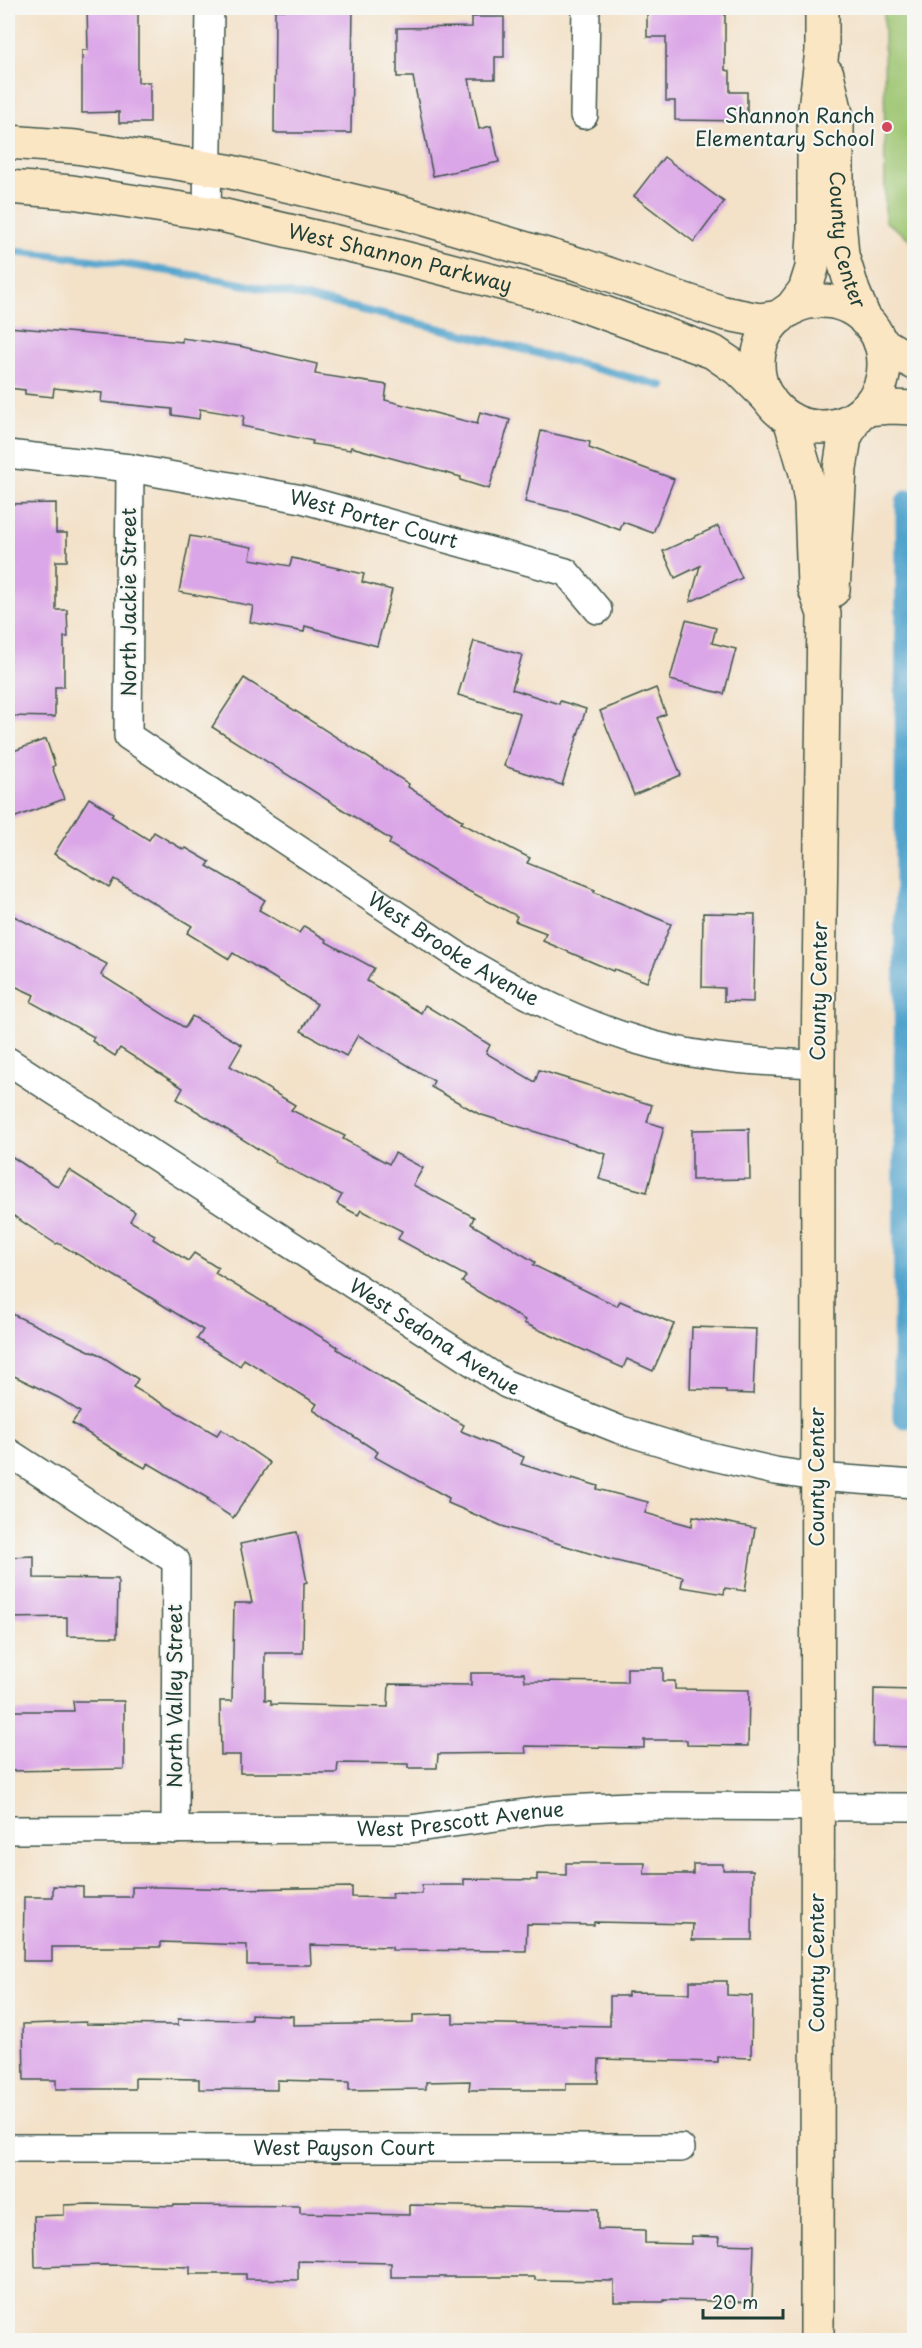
<svg xmlns="http://www.w3.org/2000/svg" width="922" height="2348" viewBox="0 0 922 2348" font-family="'Playpen Sans',sans-serif">
  <style>
    .green { fill: #9cc570; stroke: #5e8152; stroke-width: 1.5 }
    .lines { fill: none; stroke-linecap: round; stroke-linejoin: round }
    .stream { stroke: #51a3cc; stroke-width: 8 }
    .canal { stroke: #51a3cc; stroke-width: 27 }
    .building { fill: #dba6e7 }
    .street-casing { stroke: #3f564a; stroke-width: 30 }
    .secondary-casing { stroke: #3f564a; stroke-width: 36 }
    .street { stroke: #fff; stroke-width: 27 }
    .secondary { stroke: #fbe6c4; stroke-width: 33 }
    .poi-dot { fill: #d1495b; stroke: #f6f6f2; stroke-width: 2 }
    .labels { text-anchor: middle; stroke-width: 4.5; stroke-linejoin: round; paint-order: stroke }
    .poi-label { font-size: 20px; fill: #1f3d34; stroke: #f6f6f2; text-anchor: end }
    .street-label { font-size: 20px; fill: #1f3d34; stroke: #f6f6f2 }
  </style>
  <rect width="100%" height="100%" fill="#f6f6f2"/>
  <filter id="ink" filterUnits="userSpaceOnUse"><feTurbulence type="fractalNoise" baseFrequency=".0167" numOctaves="2"/><feDisplacementMap in="SourceGraphic" scale="12" xChannelSelector="R" yChannelSelector="G"/><feConvolveMatrix kernelMatrix="1 2 1 2 8 2 1 2 1" color-interpolation-filters="sRGB"/></filter>
  <filter id="wash" filterUnits="userSpaceOnUse"><feTurbulence type="fractalNoise" baseFrequency=".008" numOctaves="4" result="noise"/><feDisplacementMap in="SourceGraphic" scale="24" xChannelSelector="R" yChannelSelector="G"/><feGaussianBlur stdDeviation="1.35" result="paint"/><feColorMatrix in="noise" values="0 0 0 0 0 0 0 0 0 0 0 0 0 0 0 0 0 1.4 0 .05"/><feComposite in="paint" operator="in"/></filter>
  <g filter="url(#wash)">
    <rect width="100%" height="100%" fill="#f3e1c8"/>
    <path class="green" d="M 884,8 L 914,8 L 914,242 L 885,221 Z"/>
    <g class="lines">
      <path class="stream" d="M 8,251 C 230,269 447,330 663,386"/>
      <path class="canal" d="M 906,1416 L 909,503"/>
    </g>
    <g id="blocks">
      <g class="building">
        <path d="M 87,8 L 138,8 L 138,82 L 150,82 L 150,123 L 119,123 L 119,112 L 82,113 L 82,50 L 88,50 Z"/>
        <path d="M 292,8 L 353,8 L 351,133 L 274,133 L 275,10 L 292,10 Z"/>
        <path d="M 647,8 L 725,8 L 725,70 L 730,71 L 730,92 L 747,92 L 747,121 L 675,120 L 675,101 L 666,101 L 666,37 L 647,37 Z"/>
        <path d="M 472,17 L 504,17 L 504,57 L 495,57 L 495,79 L 469,79 L 479,129 L 491,126 L 499,162 L 433,176 L 413,77 L 397,77 L 397,28 L 472,27 Z"/>
        <path d="M 664,157 L 724,202 L 694,242 L 634,196 Z"/>
        <path d="M 8,327 L 182,342 L 182,338 L 239,346 L 317,364 L 315,374 L 387,385 L 385,400 L 477,424 L 480,412 L 510,420 L 489,489 L 460,480 L 461,477 L 351,447 L 350,450 L 312,444 L 313,441 L 242,426 L 244,416 L 200,409 L 199,419 L 172,415 L 172,409 L 101,402 L 102,393 L 54,388 L 53,397 L 25,394 L 25,390 L 8,388 Z"/>
        <path d="M 541,431 L 590,442 L 589,448 L 674,479 L 653,533 L 623,522 L 620,530 L 574,513 L 525,502 Z"/>
        <path d="M 56,503 L 56,533 L 67,533 L 67,561 L 56,561 L 56,610 L 67,610 L 68,637 L 64,637 L 64,687 L 55,687 L 55,717 L 8,716 L 8,504 Z"/>
        <path d="M 718,526 L 742,578 L 690,602 L 700,566 L 675,578 L 663,551 Z"/>
        <path d="M 190,536 L 252,547 L 250,559 L 290,566 L 292,558 L 364,574 L 362,582 L 392,590 L 377,646 L 305,626 L 304,632 L 250,622 L 253,606 L 179,592 Z"/>
        <path d="M 686,620 L 716,628 L 712,643 L 736,649 L 724,694 L 670,680 Z"/>
        <path d="M 474,641 L 522,655 L 512,689 L 559,704 L 560,701 L 586,709 L 562,785 L 504,766 L 520,713 L 458,695 Z"/>
        <path d="M 244,678 L 409,784 L 408,787 L 463,821 L 461,823 L 530,858 L 527,863 L 595,890 L 594,892 L 671,924 L 647,982 L 614,969 L 613,971 L 543,941 L 546,933 L 515,921 L 517,916 L 455,884 L 389,844 L 391,840 L 212,727 Z"/>
        <path d="M 656,688 L 666,714 L 657,718 L 681,775 L 634,795 L 600,711 Z"/>
        <path d="M 46,739 L 55,765 L 52,767 L 64,799 L 8,820 L 8,753 Z"/>
        <path d="M 89,798 L 113,813 L 111,816 L 149,840 L 154,832 L 184,850 L 186,848 L 210,862 L 207,866 L 265,900 L 259,910 L 299,933 L 304,926 L 327,940 L 326,942 L 374,968 L 367,981 L 421,1013 L 425,1005 L 490,1045 L 486,1053 L 535,1082 L 539,1070 L 652,1105 L 647,1122 L 664,1127 L 647,1192 L 599,1179 L 606,1154 L 479,1114 L 431,1087 L 434,1081 L 358,1035 L 346,1056 L 301,1031 L 317,1004 L 233,953 L 229,959 L 187,933 L 192,926 L 114,879 L 109,887 L 54,854 Z"/>
        <path d="M 8,913 L 107,964 L 101,975 L 185,1028 L 192,1016 L 242,1045 L 230,1066 L 295,1105 L 291,1110 L 345,1136 L 343,1139 L 389,1164 L 395,1153 L 423,1168 L 413,1185 L 474,1217 L 471,1224 L 535,1262 L 533,1265 L 617,1306 L 620,1301 L 674,1324 L 653,1371 L 627,1359 L 623,1368 L 524,1323 L 525,1320 L 462,1282 L 466,1276 L 398,1239 L 402,1231 L 361,1210 L 358,1215 L 337,1204 L 342,1195 L 275,1162 L 276,1160 L 177,1099 L 183,1088 L 120,1048 L 115,1056 L 92,1041 L 94,1037 L 31,1002 L 34,995 L 8,983 Z"/>
        <path d="M 703,913 L 755,914 L 753,1002 L 724,1001 L 724,988 L 702,987 Z"/>
        <path d="M 749,1129 L 750,1179 L 692,1180 L 692,1130 Z"/>
        <path d="M 8,1154 L 58,1187 L 69,1170 L 135,1212 L 130,1221 L 155,1235 L 153,1239 L 188,1261 L 194,1253 L 218,1268 L 215,1273 L 338,1347 L 337,1349 L 410,1395 L 464,1425 L 461,1431 L 524,1457 L 521,1464 L 571,1480 L 572,1478 L 598,1486 L 597,1489 L 648,1502 L 645,1513 L 692,1526 L 693,1516 L 755,1528 L 745,1591 L 725,1588 L 724,1594 L 681,1587 L 683,1577 L 608,1559 L 502,1526 L 448,1503 L 449,1498 L 375,1457 L 378,1452 L 313,1410 L 317,1404 L 244,1359 L 240,1366 L 197,1339 L 203,1330 L 127,1283 L 58,1243 L 56,1244 L 8,1212 Z"/>
        <path d="M 8,1312 L 94,1353 L 95,1352 L 138,1379 L 133,1387 L 217,1435 L 221,1429 L 270,1463 L 233,1518 L 207,1501 L 209,1499 L 148,1463 L 145,1468 L 119,1453 L 72,1423 L 80,1412 L 59,1398 L 8,1373 Z"/>
        <path d="M 692,1327 L 756,1329 L 753,1394 L 726,1393 L 726,1390 L 690,1389 Z"/>
        <path d="M 297,1532 L 307,1582 L 304,1583 L 303,1653 L 265,1653 L 265,1700 L 271,1700 L 271,1704 L 388,1707 L 389,1684 L 471,1685 L 471,1673 L 524,1673 L 525,1681 L 627,1682 L 627,1668 L 663,1668 L 663,1681 L 675,1681 L 675,1689 L 749,1690 L 748,1746 L 687,1745 L 687,1740 L 644,1740 L 644,1748 L 525,1746 L 526,1753 L 438,1754 L 437,1768 L 408,1768 L 408,1764 L 338,1763 L 337,1773 L 240,1773 L 240,1755 L 221,1755 L 220,1701 L 232,1701 L 234,1603 L 252,1603 L 240,1544 Z"/>
        <path d="M 34,1556 L 34,1578 L 118,1579 L 117,1637 L 67,1636 L 67,1617 L 8,1618 L 8,1557 Z"/>
        <path d="M 874,1689 L 915,1690 L 915,1747 L 873,1746 Z"/>
        <path d="M 73,1701 L 124,1701 L 124,1769 L 8,1771 L 8,1711 L 74,1711 Z"/>
        <path d="M 566,1863 L 645,1863 L 644,1874 L 693,1874 L 693,1864 L 723,1864 L 723,1870 L 753,1870 L 752,1940 L 692,1940 L 693,1924 L 594,1922 L 594,1925 L 527,1924 L 526,1951 L 392,1950 L 392,1947 L 310,1945 L 311,1965 L 247,1965 L 247,1945 L 161,1942 L 161,1947 L 52,1947 L 52,1961 L 23,1961 L 24,1897 L 53,1897 L 53,1886 L 83,1887 L 83,1897 L 132,1897 L 132,1887 L 160,1887 L 240,1889 L 352,1887 L 352,1897 L 392,1898 L 392,1893 L 422,1894 L 422,1885 L 464,1885 L 464,1879 L 537,1880 L 537,1874 L 566,1875 Z"/>
        <path d="M 690,1981 L 727,1981 L 727,1995 L 752,1996 L 751,2058 L 718,2057 L 718,2062 L 599,2059 L 598,2083 L 566,2083 L 566,2090 L 469,2090 L 470,2081 L 426,2082 L 426,2089 L 349,2090 L 349,2082 L 277,2080 L 277,2090 L 199,2089 L 199,2079 L 135,2078 L 135,2089 L 56,2089 L 56,2080 L 24,2080 L 23,2024 L 86,2022 L 86,2024 L 178,2025 L 178,2019 L 251,2020 L 251,2014 L 293,2016 L 293,2025 L 413,2023 L 413,2015 L 453,2014 L 453,2023 L 610,2026 L 610,1996 L 628,1996 L 628,1992 L 690,1993 Z"/>
        <path d="M 90,2204 L 174,2206 L 174,2205 L 300,2206 L 300,2213 L 410,2215 L 410,2205 L 598,2209 L 598,2229 L 645,2230 L 645,2243 L 691,2244 L 691,2236 L 720,2237 L 719,2244 L 754,2245 L 752,2302 L 664,2300 L 664,2302 L 614,2302 L 614,2281 L 535,2280 L 535,2277 L 391,2277 L 391,2263 L 298,2261 L 298,2280 L 246,2279 L 246,2274 L 190,2274 L 190,2267 L 105,2265 L 35,2267 L 34,2216 L 64,2215 L 64,2205 Z"/>
      </g>
    </g>
  </g>
  <g filter="url(#ink)">
    <use href="#blocks" fill-opacity="0" stroke="#3f564a" stroke-width="1.5"/>
    <g class="lines">
      <g class="street-casing">
        <g id="street">
          <path d="M 584,115 L 586,8"/>
          <path d="M 207,213 L 210,8"/>
          <path id="s1" d="M 8,454 L 130,468 L 302,499 L 566,572 L 598,610"/>
          <path id="s2" d="M 130,468 L 128,736 L 469,963 C 528,997 588,1028 654,1045 C 707,1059 763,1062 818,1064"/>
          <path id="s3" d="M 8,1061 L 506,1384 L 618,1429 L 697,1453 L 775,1471 L 817,1477 L 914,1484"/>
          <path d="M 8,1452 L 176,1561 L 175,1830"/>
          <path id="s4" d="M 8,1830 L 410,1829 L 546,1810 L 629,1806 L 914,1807"/>
          <path id="s5" d="M 8,2148 L 681,2148"/>
        </g>
      </g>
      <g class="secondary-casing">
        <g id="secondary">
          <path id="s6" d="M 827,74 L 837,118 L 837,195 L 842,255 L 853,291 L 865,320"/>
          <path d="M 8,142 L 76,147 L 227,171 L 404,213 L 581,265 L 723,313 L 759,320 L 780,317"/>
          <path id="s7" d="M 8,187 L 72,192 L 221,215 L 396,256 L 574,302 L 713,352 L 741,371 L 769,399"/>
          <circle cx="821" cy="364" r="63"/>
          <path d="M 790,310 L 805,290 L 812,268 L 814,234 L 814,117 L 822,51 L 822,8"/>
          <path d="M 880,342 L 914,363"/>
          <path d="M 865,409 L 891,407 L 914,408"/>
          <path d="M 790,419 L 806,473 L 811,502 L 814,586 L 824,614 L 818,1064 L 817,2340"/>
          <path d="M 833,590 L 840,469 L 845,437 L 856,417"/>
        </g>
      </g>
      <use href="#street" class="street"/>
      <use href="#secondary" class="secondary"/>
    </g>
  </g>
  <circle class="poi-dot" cx="887" cy="127" r="6"/>
  <g class="labels">
    <g class="poi-label">
      <text x="875" y="123">Shannon Ranch<tspan x="875" dy="23">Elementary School</tspan></text>
    </g>
    <g class="street-label">
      <text dy="7" stroke="none"><textPath href="#s6" startOffset="168">County Center</textPath></text>
      <text dy="7" stroke="none"><textPath href="#s7" startOffset="399">West Shannon Parkway</textPath></text>
      <text dy="7" stroke="none"><textPath href="#s1" startOffset="372">West Porter Court</textPath></text>
      <text transform="translate(129 602) rotate(-90)" y="7">North Jackie Street</text>
      <text dy="7" stroke="none"><textPath href="#s2" startOffset="657">West Brooke Avenue</textPath></text>
      <text transform="translate(819 991) rotate(-89)" y="7">County Center</text>
      <text dy="7" stroke="none"><textPath href="#s3" startOffset="508">West Sedona Avenue</textPath></text>
      <text transform="translate(817 1477) rotate(-90)" y="7">County Center</text>
      <text transform="translate(175 1696) rotate(-90)" y="7">North Valley Street</text>
      <text dy="7" stroke="none"><textPath href="#s4" startOffset="453">West Prescott Avenue</textPath></text>
      <text transform="translate(817 1963) rotate(-90)" y="7">County Center</text>
      <text dy="7" stroke="none"><textPath href="#s5" startOffset="336">West Payson Court</textPath></text>
    </g>
  </g>
  <rect width="922" height="2348" fill="none" stroke="#f6f6f2" stroke-width="30"/>
  <path d="M703 2309v9h80v-9" fill="none" stroke="#1f3d34" stroke-width="3"/>
  <text x="712" y="2309" font-size="18" fill="#1f3d34" stroke="#f6f6f2" stroke-width="4.5" paint-order="stroke">20 m</text>
</svg>
